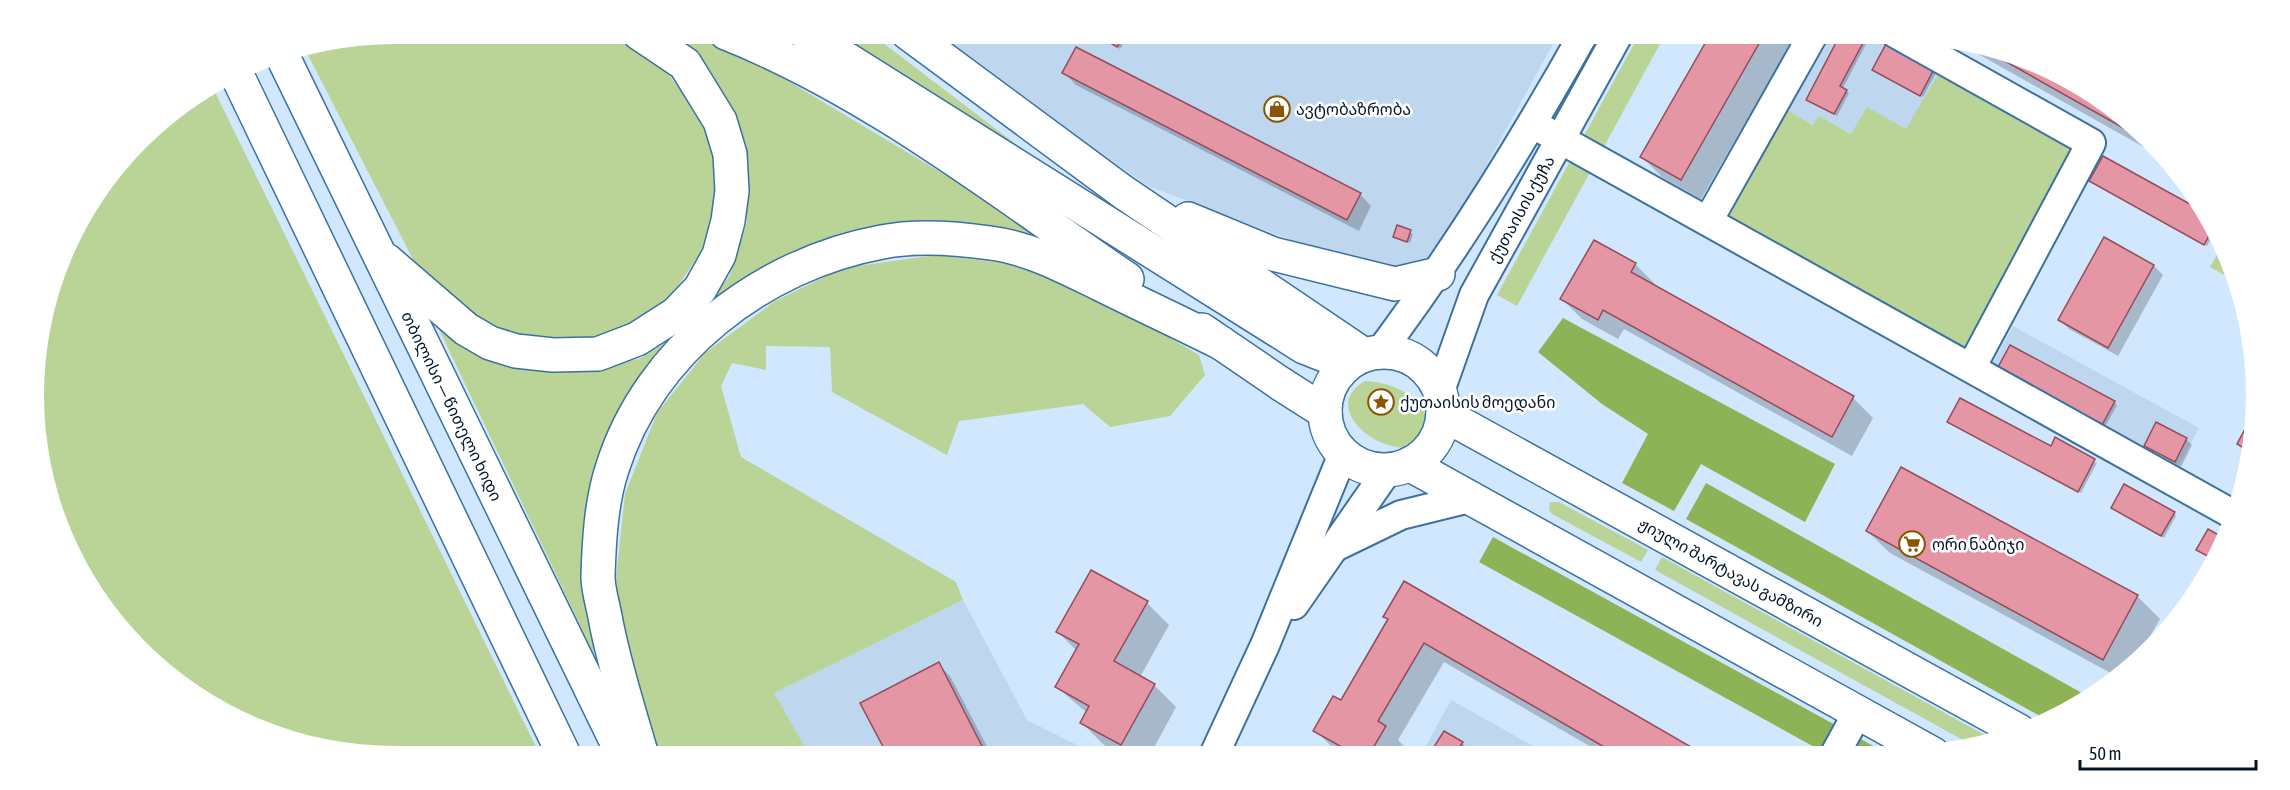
<svg xmlns="http://www.w3.org/2000/svg" width="2290" height="790" viewBox="0 0 2290 790" font-family="'Asap Condensed','Noto Sans Georgian',sans-serif">
  <style>
    .built { fill: #bed6ee }
    .green { fill: #b9d496 }
    .forest { fill: #8eb356 }
    .shadow { fill: #0003 }
    .building { fill: #e496a4; stroke: #924c5b; stroke-width: 1.5 }
    .lines { fill: none; stroke-linecap: round; stroke-linejoin: round }
    .minor-casing { stroke: #3b71a1; stroke-width: 32 }
    .major-casing { stroke: #3b71a1; stroke-width: 36 }
    .highway-casing { stroke: #3b71a1; stroke-width: 36 }
    .minor { stroke: #fff; stroke-width: 28 }
    .major { stroke: #fff; stroke-width: 33 }
    .highway { stroke: #fff; stroke-width: 33 }
    .labels { text-anchor: middle; stroke-width: 5; stroke-linejoin: round; paint-order: stroke }
    .poi-label { font-size: 16px; fill: #021629; stroke: #fff; text-anchor: start }
    .street-label { font-size: 16px; fill: #021629; stroke: #fff }
  </style>
  <rect width="100%" height="100%" fill="#d1e7fd"/>
  <g class="built">
    <path d="M 928,33 L 1559,33 L 1428,271 L 1359,265 L 1148,186 Z"/>
    <path d="M 1822,33 L 1872,33 L 1940,71 L 1907,130 L 1852,134 L 1819,116 L 1814,125 L 1780,106 Z"/>
    <path d="M 2013,326 L 2199,428 L 2176,471 L 1990,368 Z"/>
    <path d="M 963,600 L 1027,720 L 1079,746 L 1124,756 L 810,756 L 774,693 Z"/>
    <path d="M 1451,700 L 1549,755 L 1421,755 Z"/>
  </g>
  <g class="green">
    <path d="M 395,33 L 615,33 L 650,50 L 702,118 L 720,158 L 721,206 L 700,253 L 672,295 L 635,325 L 573,346 L 507,338 L 469,319 L 421,275 L 306,51 Z"/>
    <path d="M 661,33 L 674,33 L 741,53 L 1054,240 L 838,238 L 645,384 L 588,582 L 594,654 L 437,325 L 513,369 L 582,370 L 639,359 L 681,334 L 729,277 L 747,222 L 747,156 L 710,81 Z"/>
    <path d="M 827,33 L 870,33 L 1042,164 Z"/>
    <path d="M 1640,33 L 1666,33 L 1517,306 L 1497,295 Z"/>
    <path d="M 1940,71 L 2077,148 L 1962,350 L 1719,214 L 1780,106 L 1813,125 L 1819,116 L 1851,134 L 1867,107 L 1906,129 Z"/>
    <path d="M 213,88 L 541,757 L 395,757 L 302,745 L 194,696 L 94,596 L 45,488 L 36,348 L 70,235 L 156,123 Z"/>
    <path d="M 2220,249 L 2230,278 L 2210,267 Z"/>
    <path d="M 936,255 L 1020,265 L 1103,299 L 1199,355 L 1205,375 L 1170,416 L 1110,427 L 1083,404 L 959,421 L 947,455 L 832,392 L 830,347 L 766,346 L 766,370 L 732,363 L 721,386 L 741,457 L 956,582 L 963,600 L 774,693 L 810,756 L 660,756 L 638,709 L 623,652 L 616,578 L 625,494 L 657,413 L 705,353 L 775,301 L 843,268 Z"/>
    <path d="M 1365,381 C 1389,381 1427,397 1427,425 C 1427,433 1423,440 1416,444 C 1387,461 1316,409 1365,381 Z"/>
    <path d="M 1550,502 L 1559,502 L 1648,550 L 1641,562 L 1552,514 L 1549,510 Z"/>
    <path d="M 1662,557 L 1992,739 L 1972,745 L 1655,570 Z"/>
  </g>
  <g class="forest">
    <path d="M 1563,318 L 1835,464 L 1805,522 L 1701,464 L 1674,511 L 1622,483 L 1648,434 L 1602,404 L 1538,352 Z"/>
    <path d="M 1706,483 L 2082,693 L 2075,707 L 2049,721 L 1686,519 Z"/>
    <path d="M 1493,537 L 1888,754 L 1827,754 L 1479,562 Z"/>
  </g>
  <g class="shadow">
    <path d="M 1100,33 L 1130,33 L 1120,49 L 1102,37 Z"/>
    <path d="M 1713,33 L 1797,33 L 1701,199 L 1662,177 L 1642,157 Z"/>
    <path d="M 1843,33 L 1866,44 L 1843,88 L 1849,93 L 1837,116 L 1810,102 Z"/>
    <path d="M 1955,41 L 1988,45 L 2115,108 L 2156,154 Z"/>
    <path d="M 1933,71 L 1936,73 L 1923,97 L 1876,72 Z"/>
    <path d="M 1064,73 L 1360,194 L 1371,206 L 1359,231 L 1076,85 Z"/>
    <path d="M 2104,158 L 2209,216 L 2215,233 L 2207,246 L 2094,183 Z"/>
    <path d="M 1410,232 L 1413,234 L 1410,243 L 1394,236 Z"/>
    <path d="M 2104,239 L 2154,266 L 2163,275 L 2118,356 L 2069,329 L 2060,320 Z"/>
    <path d="M 1635,264 L 1655,284 L 1654,287 L 1853,398 L 1873,418 L 1852,456 L 1624,329 L 1618,339 L 1582,319 L 1562,299 Z"/>
    <path d="M 2001,371 L 2114,402 L 2117,405 L 2105,427 Z"/>
    <path d="M 1952,424 L 2051,448 L 2097,463 L 2081,493 Z"/>
    <path d="M 2186,439 L 2192,445 L 2181,467 L 2145,446 Z"/>
    <path d="M 2112,508 L 2174,513 L 2176,516 L 2164,538 Z"/>
    <path d="M 1867,531 L 2137,596 L 2160,619 L 2133,667 L 2118,677 L 1890,553 Z"/>
    <path d="M 2209,531 L 2224,540 L 2215,561 L 2198,550 Z"/>
    <path d="M 1405,583 L 1702,754 L 1605,755 L 1444,662 L 1398,740 L 1405,747 L 1400,755 L 1343,755 L 1335,750 L 1315,730 L 1341,702 L 1389,620 L 1385,617 Z"/>
    <path d="M 1147,603 L 1169,625 L 1140,677 L 1154,685 L 1176,707 L 1150,755 L 1123,756 L 1104,745 L 1081,722 L 1087,713 L 1057,687 L 1077,651 L 1058,632 Z"/>
    <path d="M 938,664 L 950,676 L 992,756 L 890,756 Z"/>
    <path d="M 1462,743 L 1468,749 L 1464,755 L 1440,755 L 1434,749 Z"/>
  </g>
  <g class="building">
    <path d="M 1098,33 L 1126,33 L 1117,47 L 1097,35 Z"/>
    <path d="M 1711,33 L 1765,33 L 1681,180 L 1640,157 Z"/>
    <path d="M 1841,33 L 1850,33 L 1864,41 L 1840,86 L 1847,90 L 1834,114 L 1806,100 Z"/>
    <path d="M 1973,43 L 1988,45 L 2115,108 L 2143,139 Z"/>
    <path d="M 1886,44 L 1934,69 L 1920,96 L 1872,70 Z"/>
    <path d="M 1076,47 L 1361,193 L 1347,220 L 1062,73 Z"/>
    <path d="M 2103,156 L 2208,214 L 2213,228 L 2204,245 L 2089,181 Z"/>
    <path d="M 1397,225 L 1411,230 L 1407,242 L 1393,237 Z"/>
    <path d="M 2104,237 L 2154,265 L 2108,348 L 2058,320 Z"/>
    <path d="M 1594,240 L 1636,263 L 1631,272 L 1854,396 L 1832,437 L 1603,310 L 1598,320 L 1560,299 Z"/>
    <path d="M 2010,345 L 2115,401 L 2102,425 L 1997,369 Z"/>
    <path d="M 1960,398 L 2051,446 L 2055,437 L 2095,459 L 2078,492 L 1947,422 Z"/>
    <path d="M 2156,422 L 2187,438 L 2175,462 L 2144,446 Z"/>
    <path d="M 2244,431 L 2248,433 L 2247,450 L 2237,444 Z"/>
    <path d="M 1901,467 L 2138,595 L 2103,660 L 1866,531 Z"/>
    <path d="M 2124,484 L 2175,512 L 2161,536 L 2111,508 Z"/>
    <path d="M 2208,529 L 2224,538 L 2215,560 L 2196,550 Z"/>
    <path d="M 1091,570 L 1148,601 L 1114,661 L 1155,684 L 1121,745 L 1080,723 L 1089,706 L 1055,687 L 1079,644 L 1056,632 Z"/>
    <path d="M 1404,581 L 1703,754 L 1706,748 L 1717,754 L 1618,755 L 1424,643 L 1378,721 L 1386,726 L 1369,755 L 1356,755 L 1313,731 L 1333,696 L 1341,700 L 1388,619 L 1383,617 Z"/>
    <path d="M 939,662 L 987,756 L 888,756 L 860,703 Z"/>
    <path d="M 1444,731 L 1463,742 L 1458,750 L 1465,755 L 1441,755 L 1432,750 Z"/>
  </g>
  <g class="lines">
    <g class="minor-casing">
      <g id="minor">
        <path d="M 1895,33 L 2091,143 L 1971,368"/>
        <path d="M 1533,124 L 2234,515"/>
        <path d="M 1708,221 L 1814,33"/>
        <path d="M 1380,352 C 1456,250 1522,144 1584,33"/>
        <path d="M 1440,391 L 1474,295 L 1619,33"/>
        <path d="M 1337,546 L 1401,515 L 1470,498"/>
        <path d="M 1294,605 L 1387,471"/>
        <path d="M 1835,754 L 1858,712"/>
        <path d="M 1214,755 L 1265,645 L 1343,454"/>
      </g>
    </g>
    <g class="major-casing">
      <g id="major">
        <circle cx="1384" cy="411" r="59"/>
        <path d="M 1281,384 L 1325,412"/>
        <path d="M 1443,414 L 2019,731"/>
        <path d="M 1409,464 L 1933,754"/>
      </g>
    </g>
    <g class="highway-casing">
      <g id="highway">
        <path d="M 726,33 C 870,90 999,192 1127,279"/>
        <path d="M 805,33 L 1304,347 L 1347,364"/>
        <path d="M 908,33 L 1123,192 L 1364,355"/>
        <path d="M 282,55 L 624,757"/>
        <path d="M 236,73 L 565,757"/>
        <path d="M 1188,219 L 1273,254 L 1395,284 L 1438,274"/>
        <path d="M 386,260 L 466,329 L 490,343 L 516,351 L 553,355 L 598,354 L 637,339 L 676,314 L 700,289 L 719,255 L 728,221 L 732,191 L 730,154 L 720,121 L 685,64 L 639,33"/>
        <path d="M 1202,330 L 1281,384"/>
        <path d="M 642,756 C 629,711 615,668 606,622 C 604,608 598,591 598,577 C 599,542 601,503 612,469 C 649,350 762,264 882,242 C 917,235 955,238 990,243 C 1030,248 1065,267 1100,284 C 1140,304 1181,323 1221,343"/>
      </g>
    </g>
    <use href="#minor" class="minor"/>
    <use href="#major" class="major"/>
    <use href="#highway" class="highway"/>
  </g>
  <defs>
    <g id="shop-ring" transform="scale(1.35)"><circle r="9.5" fill="#fff" stroke="#8a5403" stroke-width="1.5"/><path d="M-5-2.5h2.3a2.7 3.5 0 0 1 5.4 0H5L5.5 6h-11ZM-1.5-2.5h3a1.5 2.3 0 0 0-3 0Z" fill="#8a5403"/></g>
    <g id="sight-ring" transform="scale(1.35)"><circle r="9.5" fill="#fff" stroke="#8a5403" stroke-width="1.5"/><path d="M0-6L1.8-2.2L6-1.7L2.9 1.2L3.7 5.4L0 3.3L-3.7 5.4L-2.9 1.2L-6-1.7L-1.8-2.2Z" fill="#8a5403"/></g>
    <g id="supermarket-ring" transform="scale(1.35)"><circle r="9.5" fill="#fff" stroke="#8a5403" stroke-width="1.5"/><path d="M-6-5.5h2.5l.6 2H6L4.5 2H-2.5L-4.4-4H-6ZM-1.5 3.2a1.3 1.3 0 1 0 .1 0ZM3 3.2a1.3 1.3 0 1 0 .1 0Z" fill="#8a5403"/></g>
  </defs>
  <g fill-rule="evenodd">
    <use href="#shop-ring" x="1277" y="109"/>
    <use href="#sight-ring" x="1381" y="402"/>
    <use href="#supermarket-ring" x="1912" y="544"/>
  </g>
  <g class="labels">
    <g class="poi-label">
      <text x="1296" y="115">ავტობაზრობა</text>
      <text x="1400" y="408">ქუთაისის მოედანი</text>
      <text x="1932" y="550">ორი ნაბიჯი</text>
    </g>
    <g class="street-label">
      <text transform="translate(1521 209) rotate(-61)" y="6">ქუთაისის ქუჩა</text>
      <text transform="translate(452 406) rotate(64)" y="6">თბილისი — წითელი ხიდი</text>
      <text transform="translate(1731 572) rotate(29)" y="6">ჟიული შარტავას გამზირი</text>
    </g>
  </g>
  <path d="M0 0H2290V790H0ZM395 44H1895A351 351 0 0 1 2246 395V395A351 351 0 0 1 1895 746H395A351 351 0 0 1 44 395V395A351 351 0 0 1 395 44Z" fill="#fff" fill-rule="evenodd"/>
  <path d="M2080 760v9h176v-9" fill="none" stroke="#021629" stroke-width="3"/>
  <text x="2089" y="760" font-size="18" fill="#021629" stroke="#ffffff" stroke-width="4.5" paint-order="stroke">50 m</text>
</svg>
